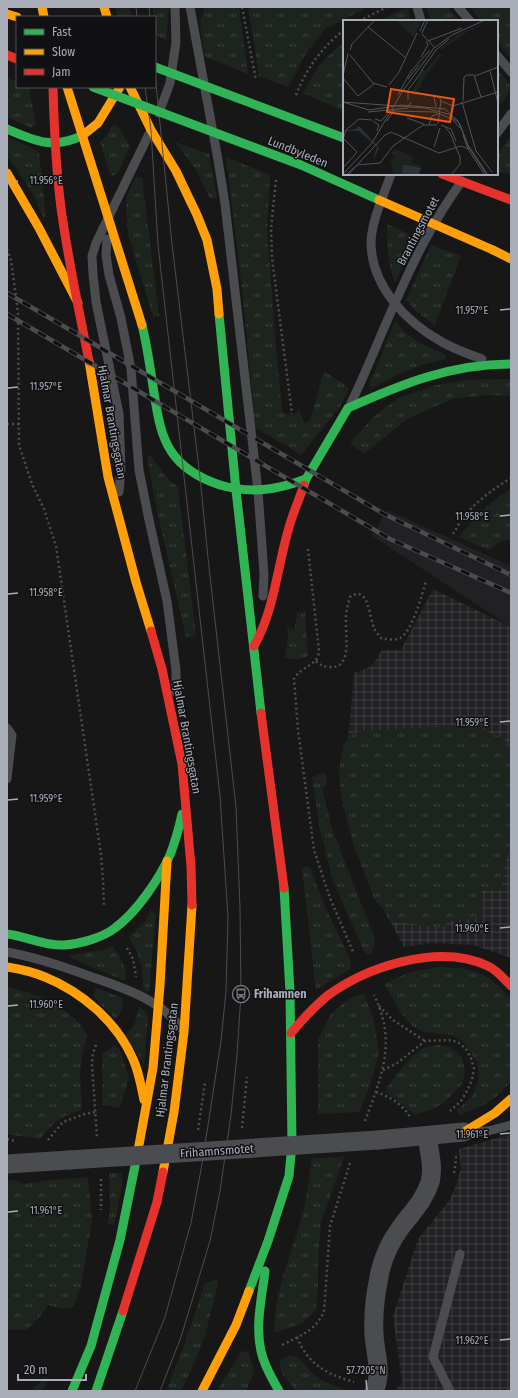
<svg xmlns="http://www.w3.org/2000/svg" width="518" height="1398" viewBox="0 0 518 1398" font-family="'Fira Sans Condensed',sans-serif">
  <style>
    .built { fill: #212123 }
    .industrial { fill: url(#industrial-grid) }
    .grass { fill: url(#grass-tufts) }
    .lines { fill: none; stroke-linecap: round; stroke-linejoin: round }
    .path { stroke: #4d4e52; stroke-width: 2.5; stroke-dasharray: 2 3; stroke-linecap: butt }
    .lane { stroke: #4b4c50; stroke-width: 9 }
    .street { stroke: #4b4c50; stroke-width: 19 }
    .fast { stroke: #30b455; stroke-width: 9 }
    .slow { stroke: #ff9f0a; stroke-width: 9 }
    .jam { stroke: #e5322d; stroke-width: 9 }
    .tram { stroke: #4b4c4f; stroke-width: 1 }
    .rail-casing { stroke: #4b4c4f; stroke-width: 4.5 }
    .rail { stroke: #111113; stroke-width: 3; stroke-dasharray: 9; stroke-linecap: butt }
    .street-bridge { stroke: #4b4c50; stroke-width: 19 }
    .fast-bridge { stroke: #30b455; stroke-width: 9 }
    .slow-bridge { stroke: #ff9f0a; stroke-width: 9 }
    .jam-bridge { stroke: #e5322d; stroke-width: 9 }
    .ticks { fill: none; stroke: #a8adb8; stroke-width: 1.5 }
    .labels { text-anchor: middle; stroke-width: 3; stroke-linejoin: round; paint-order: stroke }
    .street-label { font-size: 12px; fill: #a8adb8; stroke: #111113 }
    .poi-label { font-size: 12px; font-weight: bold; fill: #a8adb8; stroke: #111113; text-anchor: start }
    .inset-road { fill: none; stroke: #515357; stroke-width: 1 }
    .view { fill: #e8590c; fill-opacity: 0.15; stroke: #e8590c; stroke-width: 2 }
    .inset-edge { fill: none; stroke: #a8adb8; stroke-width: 2 }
    .ticks-label { font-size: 10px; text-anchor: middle; fill: #a8adb8; stroke: #111113; stroke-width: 3; stroke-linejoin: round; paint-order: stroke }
  </style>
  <defs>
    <pattern id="industrial-grid" width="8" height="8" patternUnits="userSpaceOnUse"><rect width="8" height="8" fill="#212123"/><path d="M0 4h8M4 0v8" fill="none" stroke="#3e3f41"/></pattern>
    <pattern id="grass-tufts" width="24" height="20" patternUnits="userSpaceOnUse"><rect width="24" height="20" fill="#1d241e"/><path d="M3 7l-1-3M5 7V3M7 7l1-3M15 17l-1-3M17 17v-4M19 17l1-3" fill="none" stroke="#3b413d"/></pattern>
  </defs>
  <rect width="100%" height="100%" fill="#171717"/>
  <path class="built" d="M 387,510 L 511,566 L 511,627 L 372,536 Z"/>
  <g class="industrial">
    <path d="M 433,589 L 511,627 L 511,958 L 473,945 L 432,943 L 404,947 L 371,886 L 348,742 L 354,673 L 372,666 L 382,650 L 401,650 Z"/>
    <path d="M 511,1134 L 511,1391 L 395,1391 L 402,1382 L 393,1316 L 418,1239 L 449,1201 L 455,1188 L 461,1169 L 459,1149 Z"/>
  </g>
  <g class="grass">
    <path d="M 115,7 L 130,7 L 131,17 L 118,17 Z"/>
    <path d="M 153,7 L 169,7 L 166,40 L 155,35 L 155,17 L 153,17 Z"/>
    <path d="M 205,7 L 239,7 L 248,74 L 204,56 L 200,22 Z"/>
    <path d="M 248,7 L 368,7 L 325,29 L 306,53 L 288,87 L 259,76 Z"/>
    <path d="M 407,7 L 411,21 L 380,21 Z"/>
    <path d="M 426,7 L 448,7 L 459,21 L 431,21 Z"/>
    <path d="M 470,7 L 511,7 L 511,59 L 497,41 L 497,21 L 481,21 Z"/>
    <path d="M 344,43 L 344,111 L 303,93 C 315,72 323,57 344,43 Z"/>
    <path d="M 497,68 C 515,91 515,86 497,108 Z"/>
    <path d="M 7,78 L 17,82 L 17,87 L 29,87 L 36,125 L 31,128 L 7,117 Z"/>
    <path d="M 113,125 L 118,126 L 130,146 L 119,171 L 114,176 L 110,174 L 100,142 L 106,136 Z"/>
    <path d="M 7,136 L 39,152 L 46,217 L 43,217 L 32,193 L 16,168 L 7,156 Z"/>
    <path d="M 511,136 L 511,174 L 497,172 L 497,154 Z"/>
    <path d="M 175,142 L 209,154 L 217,198 L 210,199 L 197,171 Z"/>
    <path d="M 226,157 L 270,175 L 267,229 L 276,346 L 282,411 L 287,415 L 295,414 L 299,408 L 304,423 L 310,421 L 324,371 L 349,388 L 340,407 L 301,455 L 255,427 L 243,296 Z"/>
    <path d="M 135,177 L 142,178 L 159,316 L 153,317 L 128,234 L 126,199 Z"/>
    <path d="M 387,224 L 415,237 L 395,283 C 387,261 387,247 387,224 Z"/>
    <path d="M 431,245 L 461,256 L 435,325 L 417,312 L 406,300 Z"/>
    <path d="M 395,321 C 411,341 424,345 446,355 L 446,359 L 425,364 L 403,372 L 372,388 L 369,385 Z"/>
    <path d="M 511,379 L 511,396 L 488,395 L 452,399 L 407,419 L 364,454 L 350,443 L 373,417 L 397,399 L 432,386 L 465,380 Z"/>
    <path d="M 151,455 C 159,468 166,478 178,487 L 196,636 L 186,637 L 157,510 L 147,457 Z"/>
    <path d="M 511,489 L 511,540 L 502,540 L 489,550 L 459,537 C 476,516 488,503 511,489 Z"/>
    <path d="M 305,612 L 308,655 C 303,661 292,659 285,658 L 288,636 L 287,622 L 289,629 L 295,628 L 297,613 Z"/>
    <path d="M 462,725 C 480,728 496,733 511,745 L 511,845 L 504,869 L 502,890 L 481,891 L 481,918 L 449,921 L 442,928 L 395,922 L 374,899 L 353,843 L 341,796 L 339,769 L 344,744 L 353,734 L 361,731 Z"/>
    <path d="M 322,773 L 326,774 L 327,784 L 323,788 L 324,795 L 332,829 L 374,936 L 375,943 L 371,955 L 368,955 L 364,951 L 333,881 L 320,829 L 312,777 Z"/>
    <path d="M 302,867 L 310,867 L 327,911 L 351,961 L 350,969 L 316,990 Z"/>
    <path d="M 151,911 L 156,915 L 149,992 L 143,989 L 142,966 L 137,952 L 129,937 L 144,923 Z"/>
    <path d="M 112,945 C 119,954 129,970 125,981 L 69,957 L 72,955 L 105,949 Z"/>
    <path d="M 436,967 C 447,968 463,967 473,971 C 489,976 501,987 511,999 L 511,1081 C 498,1099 481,1108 459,1115 L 457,1110 L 472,1097 L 479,1078 L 477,1062 L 465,1044 L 452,1035 L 424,1032 L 412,1026 L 401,1013 L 384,984 L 408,973 Z"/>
    <path d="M 7,987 C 33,992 60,1003 79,1023 C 83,1026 85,1032 87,1036 L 82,1055 L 80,1072 L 82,1110 C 58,1117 56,1121 40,1139 L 7,1134 Z"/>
    <path d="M 96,988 L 123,998 C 122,1006 122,1014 115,1019 L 93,996 Z"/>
    <path d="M 364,993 L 374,1021 L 379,1052 L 372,1079 L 359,1112 L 318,1114 L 318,1040 L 331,1014 L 347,1000 Z"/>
    <path d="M 139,1007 L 146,1012 L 148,1018 L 144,1065 L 126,1035 L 135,1023 Z"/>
    <path d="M 115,1045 L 121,1052 L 129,1079 L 120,1108 L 103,1105 L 102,1054 Z"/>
    <path d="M 439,1045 L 451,1047 L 462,1057 L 465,1071 L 462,1084 L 446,1101 L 435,1108 L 415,1115 L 385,1091 C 392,1080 413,1051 426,1047 C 430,1046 435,1046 439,1045 Z"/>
    <path d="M 344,1157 L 321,1223 L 318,1262 L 318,1287 L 316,1310 L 302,1323 L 274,1333 C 274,1292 292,1252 303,1213 C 307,1195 309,1177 312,1158 Z"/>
    <path d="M 109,1173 L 122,1173 L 122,1186 L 114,1225 L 108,1224 L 110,1205 Z"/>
    <path d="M 88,1177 L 92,1220 L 81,1286 L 73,1307 L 62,1309 L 48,1305 L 37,1320 L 26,1330 L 7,1330 L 7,1181 L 14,1180 L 24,1184 L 41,1181 Z"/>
    <path d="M 219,1279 L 205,1336 L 193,1366 L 181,1391 L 166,1391 L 185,1343 L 205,1283 Z"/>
    <path d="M 248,1351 L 254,1371 L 246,1391 L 217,1391 L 241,1352 Z"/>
    <path d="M 290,1355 C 301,1357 305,1366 312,1373 C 322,1383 338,1386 350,1391 L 296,1391 L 283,1375 L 279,1364 L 282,1359 Z"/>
    <path d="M 46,1377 L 48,1381 L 42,1391 L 31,1391 Z"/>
  </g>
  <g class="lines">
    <g class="path">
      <path d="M 242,7 L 256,80"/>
      <path d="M 359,21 L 387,7"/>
      <path d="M 296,95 C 306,69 322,47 344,30"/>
      <path d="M 276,180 L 271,228 L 272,258 L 292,414"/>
      <path d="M 7,249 L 11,260 L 18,313 L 19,445 L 32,484 L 44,509 L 56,546 L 101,855 L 103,879 L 104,907"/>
      <path d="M 7,424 L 19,424"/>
      <path d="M 453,534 C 457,528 460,521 465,516 C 476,501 495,488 511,478"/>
      <path d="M 308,549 L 319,651 C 318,666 301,666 294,679 L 298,730 L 314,850 L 330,898 L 354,954"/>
      <path d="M 316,661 C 320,665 324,667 330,667 C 353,669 345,633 346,619 C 346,611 348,604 350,597 C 369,584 369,617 374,628 C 375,631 379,635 381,638 C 387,639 394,641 400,638 C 412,632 422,595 426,581"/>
      <path d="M 127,948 L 133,959 L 136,977"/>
      <path d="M 379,1006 L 393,1020 L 425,1041"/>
      <path d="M 96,1045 L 93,1053 L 92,1064 L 97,1137"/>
      <path d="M 383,1070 L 396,1064 L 425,1041 L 451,1040 L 459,1043 L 466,1049 L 471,1058 L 474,1068 L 472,1080 L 467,1091 L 461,1101 L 450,1111"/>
      <path d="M 376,1092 C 389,1096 403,1105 410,1117"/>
      <path d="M 365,1121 C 382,1075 397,1042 374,995"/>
      <path d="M 242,1128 L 247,1077"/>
      <path d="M 198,1130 L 205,1083"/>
      <path d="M 7,1139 L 15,1141"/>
      <path d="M 48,1140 L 63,1122 L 85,1114 L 95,1112"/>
      <path d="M 454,1173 L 456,1160 L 456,1153"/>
      <path d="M 101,1179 L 101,1210"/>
      <path d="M 297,1337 C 308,1365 327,1374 354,1382"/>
      <path d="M 282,1345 C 301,1335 314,1332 324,1312 L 330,1226 L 350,1163"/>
    </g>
    <g class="lane">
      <path d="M 190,7 L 218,160 L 225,204 L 258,491 L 264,574 L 263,596"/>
      <path d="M 417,7 L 421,21"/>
      <path d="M 458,7 L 470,21"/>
      <path d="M 497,55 L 511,72"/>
      <path d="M 159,113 L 170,83 L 176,42 L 175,7"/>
      <path d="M 497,133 L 511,114"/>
      <path d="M 391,174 C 384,195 372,219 371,242 C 371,286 406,322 442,342 C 454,349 468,354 482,359"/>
      <path d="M 107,239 L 106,255 L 109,275 L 121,318 L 131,369 L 139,470 L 149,520 L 167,601 L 176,670 L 176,692"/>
      <path d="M 351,403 C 367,370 380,336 395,303 C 414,260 434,219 462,181"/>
      <path d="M 119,492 L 121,469 L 119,414 L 96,302 L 93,274 L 92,256 L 96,243 L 150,132"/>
      <path d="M 7,728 L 12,735 L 7,779"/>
      <path d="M 7,952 C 35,957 62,966 89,976 C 121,987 160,999 181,1028"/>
      <path d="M 475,1132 L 488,1131 L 511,1125"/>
      <path d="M 450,1391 L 433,1357 L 460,1254"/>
    </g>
    <g class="street">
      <path d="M 378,1140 L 464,1132"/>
      <path d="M 7,1164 L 69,1160"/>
      <path d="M 374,1391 C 383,1372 375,1354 374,1334 C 373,1315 375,1296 379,1277 C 382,1259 390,1242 401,1227 C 412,1212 424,1201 430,1182 C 434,1167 429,1151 427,1136"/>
    </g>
    <g class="fast">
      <path d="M 7,129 C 35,141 54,150 83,135"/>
      <path d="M 219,314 L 236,490 L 261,713"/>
      <path d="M 142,325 C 148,349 151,375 155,399 C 158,417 161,436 171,451 C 182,468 202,479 220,485 C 250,494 277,490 306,479"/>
      <path d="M 348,408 C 402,384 450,364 511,364"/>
      <path d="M 304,485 L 306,479 L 348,408"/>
      <path d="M 7,934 C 26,936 44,946 64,945 C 80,944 102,938 115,928 C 137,912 159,879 170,855 C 175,842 179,828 182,814"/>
      <path d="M 265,1271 C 262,1297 255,1325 261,1351 C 264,1366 272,1378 279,1391"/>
      <path d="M 249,1291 L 268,1241 L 289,1176 L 292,1144 L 290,992 L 284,888"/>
      <path d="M 72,1391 L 91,1346 L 120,1240 L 137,1156"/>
      <path d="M 96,1391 L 123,1311"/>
    </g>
    <g class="slow">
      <path d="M 42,7 L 44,17"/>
      <path d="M 104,7 L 107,17"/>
      <path d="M 7,14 L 17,17"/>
      <path d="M 67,87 L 142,325"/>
      <path d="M 130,87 L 151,130 L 176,171 L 197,215 L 207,240 L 217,289 L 219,314"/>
      <path d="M 83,135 L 98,123 L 120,87"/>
      <path d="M 7,173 L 39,228 L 78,303"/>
      <path d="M 493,250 L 511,259"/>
      <path d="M 89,361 L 108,477 L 136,582 L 151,631"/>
      <path d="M 7,967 C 20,969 33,972 45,977 C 82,992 117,1022 133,1059 C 139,1072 141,1086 144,1100"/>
      <path d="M 464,1132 L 495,1113 L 511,1099"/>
      <path d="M 137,1156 L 153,1068 L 160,985 L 167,861"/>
      <path d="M 163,1172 L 174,1112 L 184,1032 L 192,905"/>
      <path d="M 202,1391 L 236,1325 L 249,1291"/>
    </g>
    <g class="jam">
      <path d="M 7,55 L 17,59"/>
      <path d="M 53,87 C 54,128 56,168 61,208 C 68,260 79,310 89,361"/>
      <path d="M 151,631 L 162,669 L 182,764 L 191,866 L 192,905"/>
      <path d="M 254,646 C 274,611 277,569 288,531 C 292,515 299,500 304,485"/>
      <path d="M 261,713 L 284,888"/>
      <path d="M 291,1033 C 302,1020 314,1007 327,996 C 368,966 439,943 488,966 C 497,970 504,979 511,986"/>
      <path d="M 123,1311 L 157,1202 L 163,1172"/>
    </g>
    <g class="tram">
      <path d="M 136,7 L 137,17"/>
      <path d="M 149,7 L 150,17"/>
      <path d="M 155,74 L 172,244 L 200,477 L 208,558 L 236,807 L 240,908 L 241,994 L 237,1055 L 231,1115 L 220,1191 L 210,1241 L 181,1337 L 160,1391"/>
      <path d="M 135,1391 L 165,1317 L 191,1223 L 202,1164 L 221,1041 L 226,991 L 228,917 L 220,796 L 158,245 L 151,130 L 145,87"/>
    </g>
    <g class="rail-casing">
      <g id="rail">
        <path d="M 7,293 L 384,514 L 511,575"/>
        <path d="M 7,314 L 390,539 L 511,593"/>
      </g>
    </g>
    <use href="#rail" class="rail"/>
    <path class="street-bridge" d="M 69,1160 L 378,1140"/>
    <g class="fast-bridge">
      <path d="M 155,67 L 344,138"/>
      <path d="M 93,87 L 301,165 L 379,200"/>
    </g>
    <path class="slow-bridge" d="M 379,200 L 493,250"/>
    <path class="jam-bridge" d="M 442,174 L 511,200"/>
  </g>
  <path class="ticks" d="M 8,182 L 18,181M 500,310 L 510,309M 8,388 L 18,387M 500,516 L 510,515M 8,594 L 18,593M 500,722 L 510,721M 8,800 L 18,799M 500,928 L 510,927M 8,1006 L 18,1005M 500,1134 L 510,1133M 8,1212 L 18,1211M 500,1340 L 510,1339M 366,1380 L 367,1390"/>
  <defs>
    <g id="bus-ring" transform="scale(0.9)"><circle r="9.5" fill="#111113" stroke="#757880" stroke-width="1.5"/><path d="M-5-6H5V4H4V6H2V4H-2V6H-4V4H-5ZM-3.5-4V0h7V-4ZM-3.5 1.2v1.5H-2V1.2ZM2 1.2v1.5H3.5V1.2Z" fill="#757880"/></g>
  </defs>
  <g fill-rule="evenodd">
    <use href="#bus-ring" x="241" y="994"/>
  </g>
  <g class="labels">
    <g class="street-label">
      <text transform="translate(298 152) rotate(22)" y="4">Lundbyleden</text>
      <text transform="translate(418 231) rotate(-62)" y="4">Brantingsmotet</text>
      <text transform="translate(112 422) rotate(80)" y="4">Hjalmar Brantingsgatan</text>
      <text transform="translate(187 737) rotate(80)" y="4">Hjalmar Brantingsgatan</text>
      <text transform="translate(167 1060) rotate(-83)" y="4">Hjalmar Brantingsgatan</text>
      <text transform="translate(217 1151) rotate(-4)" y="4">Frihamnsmotet</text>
    </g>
    <g class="poi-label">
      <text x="254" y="998">Frihamnen</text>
    </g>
  </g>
  <g transform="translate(343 20)">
    <rect width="155" height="155" fill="#171717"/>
    <path d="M 53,0 L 79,0 L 70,17 ZM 150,0 L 124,12 L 98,30 L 97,29 L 115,14 ZM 97,33 L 98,36 L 82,56 L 72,76 L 69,71 L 76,59 L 74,60 Z" fill="#1d241e"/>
    <path d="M 52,129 L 70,137 L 69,143 L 79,146 L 78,148 L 61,143 L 58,155 L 49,155 L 50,147 L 47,142 L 52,137 L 48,133 Z" fill="#1d241e"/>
    <path d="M 16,106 L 36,128 L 29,143 L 34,127 L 16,111 L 0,111 L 13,109 ZM 61,144 L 78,148 L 76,155 L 58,155 Z" fill="#2a3239"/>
    <path class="inset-road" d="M 25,7 L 63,38M 77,11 L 82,0M 79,13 L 85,0M 79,14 L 92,28M 85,21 L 119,8M 7,30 L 9,24 L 32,0M 7,35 L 30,63 L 44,67M 78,37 L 85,25 L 83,21M 78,51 L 93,30 L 106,19M 147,51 L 155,83M 0,56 L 5,33M 132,56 L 155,47M 0,58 L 15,76 L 31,64M 65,59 L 76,45M 46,65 L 56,52 L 74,13M 55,75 L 68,51 L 87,30M 65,80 L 65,70 L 80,50M 98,81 L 110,86M 120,81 L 121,57 L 124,55 L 131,55 L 138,77M 0,82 L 26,90 L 59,85 L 102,89 L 115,101 L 125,125 L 145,155M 0,82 L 82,88 L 105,94 L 117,104 L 125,126 L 144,155M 119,82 L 133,131 L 149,152M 110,86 L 155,72M 93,87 L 91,77 L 95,76 L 98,80M 49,91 L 92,92 L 109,99 L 117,108M 25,92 L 65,88 L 68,82M 64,98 L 81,104M 32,99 L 38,101 L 44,94M 30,101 L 36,105 L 34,111M 44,101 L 51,90M 95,104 L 98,80M 86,105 L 89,96 L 95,94M 98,105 L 108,109 L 113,121M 102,107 L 107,113 L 117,137 L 117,144 L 108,155M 120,115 L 125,129 L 142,155M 0,118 L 14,132 L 0,148M 0,120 L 3,110 L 16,99 L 29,100M 91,127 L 97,108M 0,154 L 29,123 L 59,72 L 91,28 L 109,15 L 142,0M 3,155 L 14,145 L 37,143 L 50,126 L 80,105 L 94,105M 5,155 L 42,115 L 48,112 L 96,133 L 118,126 L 126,129"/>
    <path class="view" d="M 48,69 L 111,79 L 107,102 L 44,92 Z"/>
    <rect width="155" height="155" class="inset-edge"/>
  </g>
  <g class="ticks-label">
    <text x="46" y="184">11.956°E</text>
    <text x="472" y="314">11.957°E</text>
    <text x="46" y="390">11.957°E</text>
    <text x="472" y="520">11.958°E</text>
    <text x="46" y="596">11.958°E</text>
    <text x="472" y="726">11.959°E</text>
    <text x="46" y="802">11.959°E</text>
    <text x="472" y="932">11.960°E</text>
    <text x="46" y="1008">11.960°E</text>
    <text x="472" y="1138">11.961°E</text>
    <text x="46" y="1214">11.961°E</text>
    <text x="472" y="1344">11.962°E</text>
    <text x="366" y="1374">57.7205°N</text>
  </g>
  <rect width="518" height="1398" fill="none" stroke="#a8adb8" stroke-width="16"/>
  <rect x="16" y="16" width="140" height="72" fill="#111113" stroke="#4d4f55"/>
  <rect x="24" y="29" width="20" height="6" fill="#30b455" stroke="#4d4f55"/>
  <text x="52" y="36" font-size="12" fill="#a8adb8">Fast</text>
  <rect x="24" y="49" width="20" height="6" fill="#ff9f0a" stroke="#4d4f55"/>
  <text x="52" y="56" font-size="12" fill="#a8adb8">Slow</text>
  <rect x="24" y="69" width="20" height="6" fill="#e5322d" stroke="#4d4f55"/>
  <text x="52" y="76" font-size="12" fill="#a8adb8">Jam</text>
  <path d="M18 1374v6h68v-6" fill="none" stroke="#a8adb8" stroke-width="2"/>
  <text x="24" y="1374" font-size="12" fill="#a8adb8" stroke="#111113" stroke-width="3" paint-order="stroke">20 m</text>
</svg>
